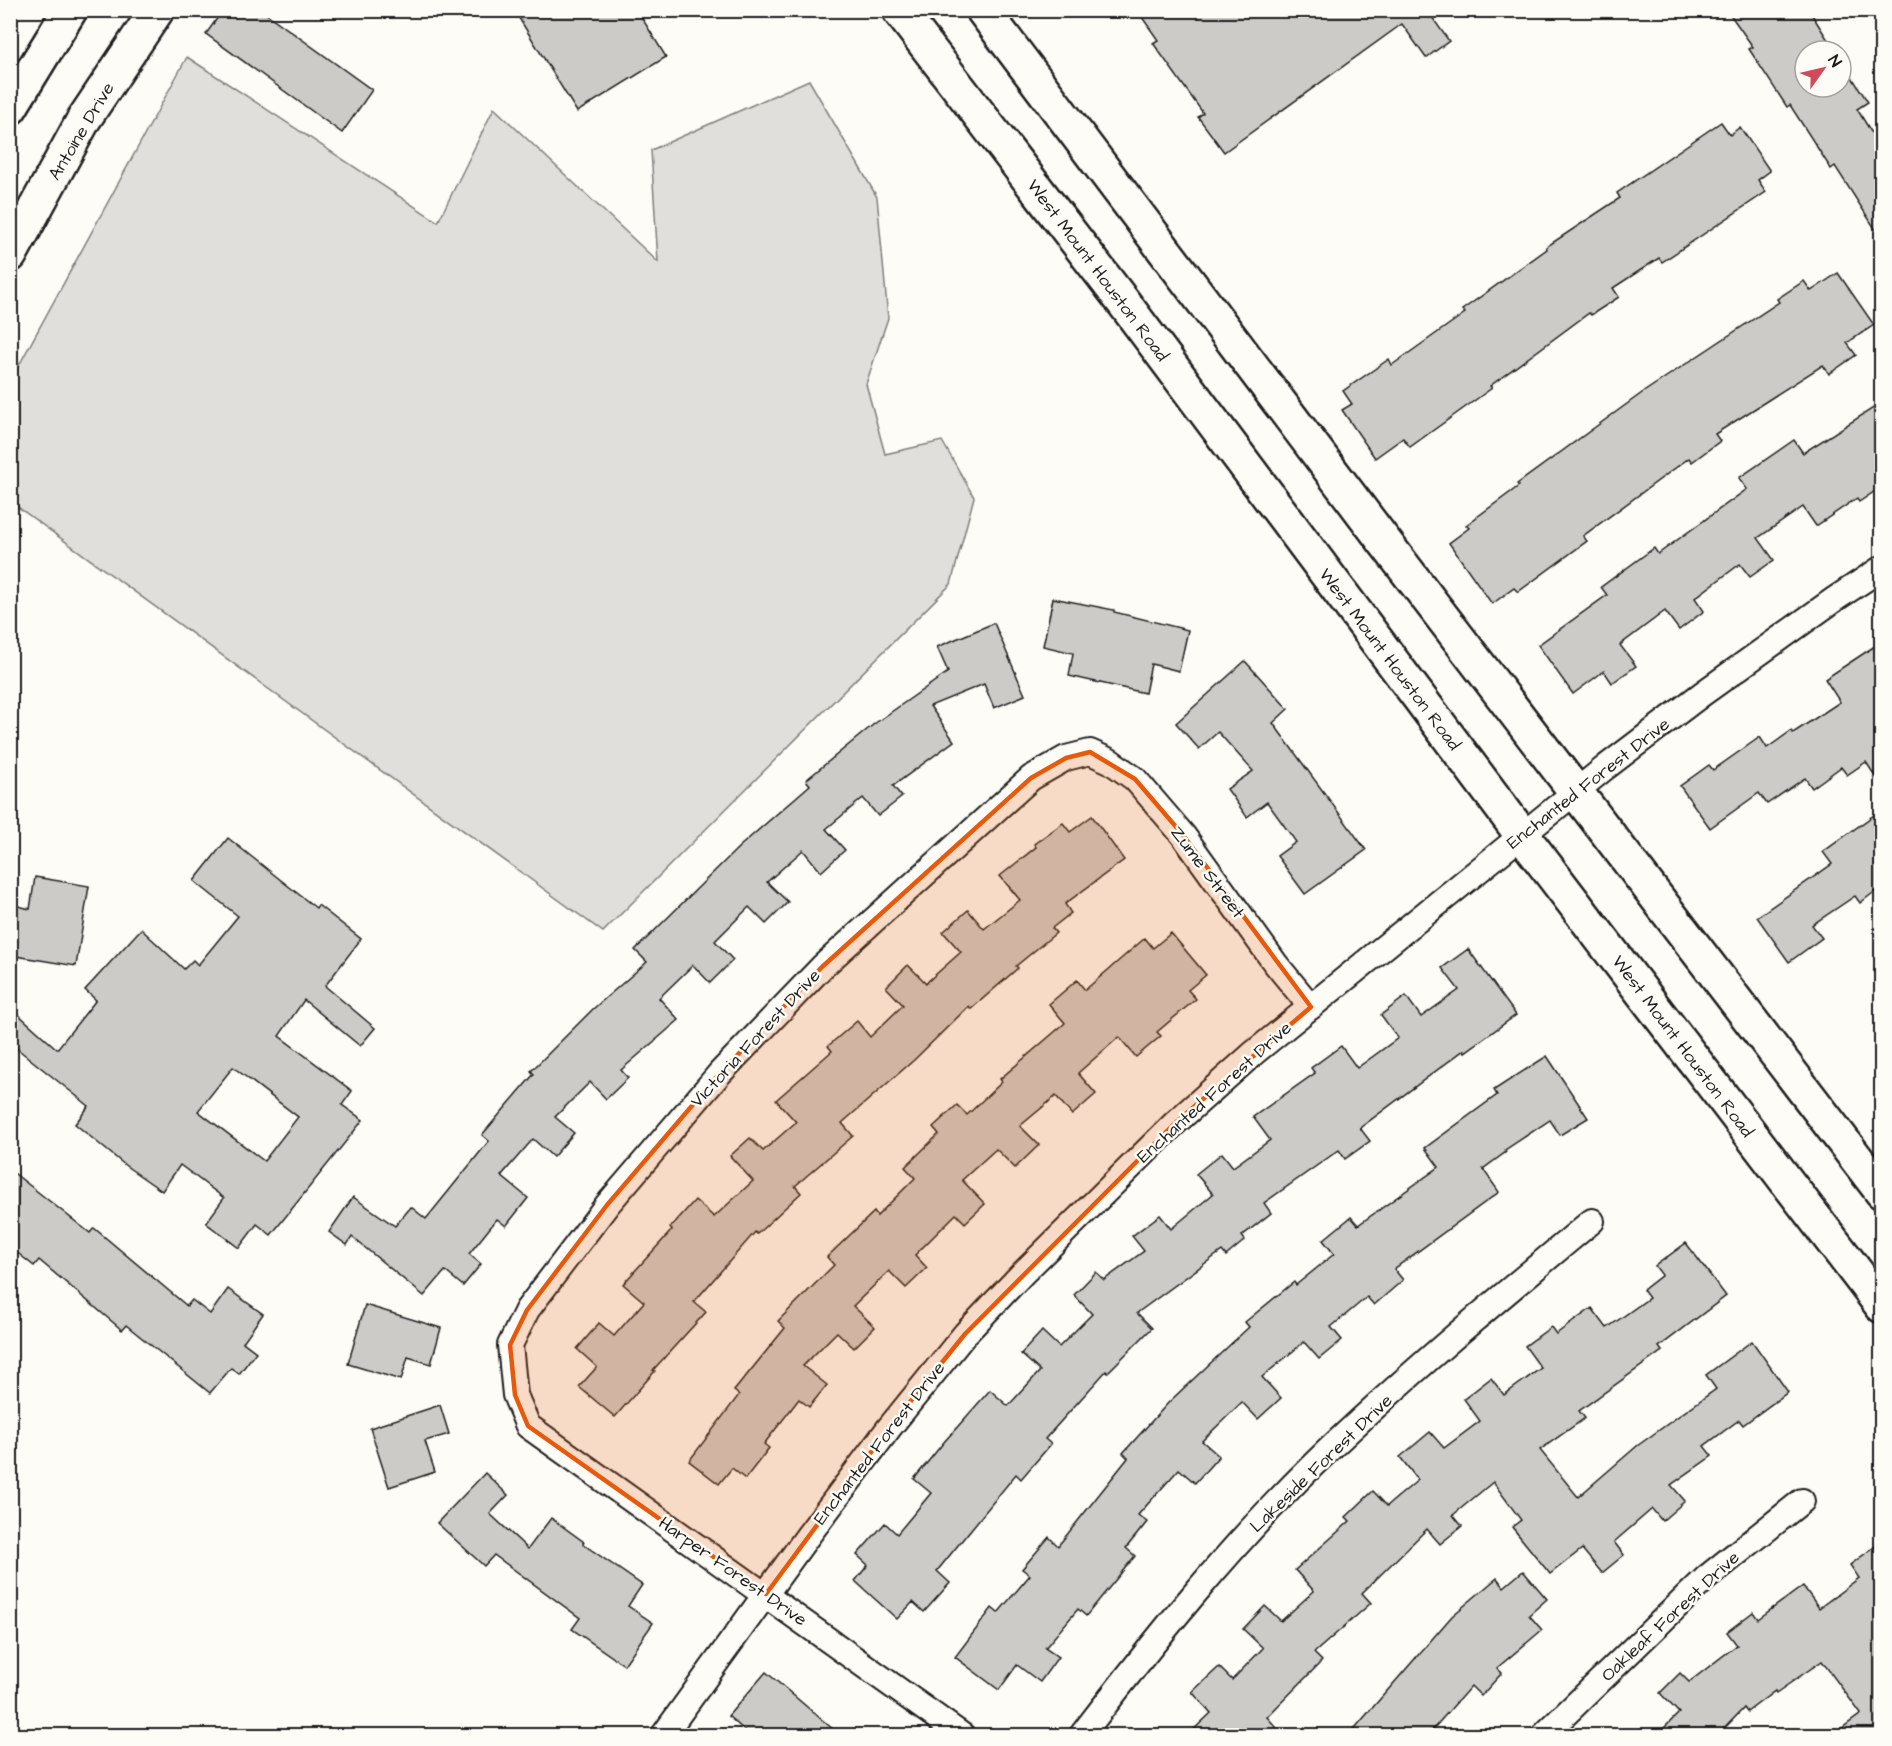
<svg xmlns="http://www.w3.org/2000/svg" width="1892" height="1746" viewBox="0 0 1892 1746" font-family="'Architects Daughter',sans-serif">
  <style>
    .green { fill: #e0dfdb; stroke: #7e7e7c; stroke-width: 1.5 }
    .building { fill: #cccbc8; stroke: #1c1c1c; stroke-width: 1.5; fill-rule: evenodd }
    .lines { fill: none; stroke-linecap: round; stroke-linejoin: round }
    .street-casing { stroke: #1c1c1c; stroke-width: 28 }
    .secondary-casing { stroke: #1c1c1c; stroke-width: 38 }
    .street { stroke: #fdfcf7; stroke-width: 24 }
    .secondary { stroke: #fdfcf7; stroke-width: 33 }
    .marked { fill: #e8590c; fill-opacity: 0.2; stroke: #e8590c; stroke-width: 4.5; stroke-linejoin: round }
    .labels { text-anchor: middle; stroke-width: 5; stroke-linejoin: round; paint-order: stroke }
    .street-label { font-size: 18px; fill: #1c1c1c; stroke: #fdfcf7 }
  </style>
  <rect width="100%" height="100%" fill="#fdfcf7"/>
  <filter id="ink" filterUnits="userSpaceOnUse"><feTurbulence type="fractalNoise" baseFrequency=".0167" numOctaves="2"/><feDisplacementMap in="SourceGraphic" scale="12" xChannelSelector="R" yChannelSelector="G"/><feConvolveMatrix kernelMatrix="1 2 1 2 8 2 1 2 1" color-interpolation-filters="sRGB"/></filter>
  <g filter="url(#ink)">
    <path class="green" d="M 187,57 L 438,222 L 494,108 L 658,262 L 651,150 L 809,80 L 877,197 L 888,318 L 866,384 L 885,454 L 942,441 L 974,497 L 951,584 L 603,932 L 11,502 L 11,380 Z"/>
    <g class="building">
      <path d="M 223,10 L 261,10 L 372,90 L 342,133 L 206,34 Z"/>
      <path d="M 514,10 L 637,10 L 666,57 L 577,112 Z"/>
      <path d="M 1137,10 L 1427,10 L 1449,41 L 1426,58 L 1402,24 L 1224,152 L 1198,117 L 1203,113 L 1153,43 L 1158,40 Z"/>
      <path d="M 1727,10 L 1809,10 L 1835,51 L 1805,51 L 1805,87 L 1841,87 L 1841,60 L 1868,102 L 1857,109 L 1881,148 L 1881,238 L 1835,166 L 1831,169 L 1790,105 L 1787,107 L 1749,49 L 1753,47 Z"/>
      <path d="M 1721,122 L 1730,135 L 1740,127 L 1770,171 L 1758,180 L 1766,192 L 1662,262 L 1659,258 L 1613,288 L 1619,297 L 1591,315 L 1589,313 L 1490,386 L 1492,388 L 1410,447 L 1403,438 L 1375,458 L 1342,410 L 1352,404 L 1343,391 L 1389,359 L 1392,365 L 1465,313 L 1462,310 L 1547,249 L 1546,247 L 1620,198 L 1617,193 Z"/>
      <path d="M 1838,273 L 1874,325 L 1847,343 L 1856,355 L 1829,374 L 1823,365 L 1715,434 L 1720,441 L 1692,462 L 1689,458 L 1583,536 L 1587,541 L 1518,592 L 1514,588 L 1492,604 L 1449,543 L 1469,528 L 1466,525 L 1519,486 L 1517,484 L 1642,393 L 1779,302 L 1777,299 L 1804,281 L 1811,291 Z"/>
      <path d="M 1881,403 L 1881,487 L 1859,502 L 1857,498 L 1816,526 L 1803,507 L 1758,538 L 1774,560 L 1750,577 L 1740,564 L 1695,598 L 1704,611 L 1679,630 L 1665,611 L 1620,645 L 1636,666 L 1612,683 L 1604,671 L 1573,694 L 1538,645 L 1607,595 L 1601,587 L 1654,548 L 1658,554 L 1747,489 L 1739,478 L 1794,440 L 1803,453 Z"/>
      <path d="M 1053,598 L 1114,610 L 1114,612 L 1188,630 L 1179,671 L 1151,664 L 1145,693 L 1069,676 L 1073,653 L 1043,646 Z"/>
      <path d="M 994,623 L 1025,695 L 994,708 L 984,684 L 930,706 L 954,741 L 893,786 L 902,797 L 878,816 L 863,798 L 826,829 L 845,850 L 821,872 L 803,850 L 767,882 L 788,902 L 766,924 L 749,907 L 715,941 L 733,960 L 710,983 L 693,965 L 659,998 L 679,1020 L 621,1070 L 628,1078 L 606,1099 L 590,1082 L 555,1117 L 574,1133 L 553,1157 L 533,1139 L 501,1176 L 528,1198 L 506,1226 L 497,1219 L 469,1254 L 481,1264 L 463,1286 L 445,1271 L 424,1296 L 352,1237 L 347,1245 L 329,1232 L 353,1197 L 395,1226 L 411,1207 L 426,1219 L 489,1141 L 482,1135 L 534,1074 L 531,1071 L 593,1009 L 647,962 L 635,950 L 739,847 L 810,785 L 806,780 L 874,724 L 948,672 L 937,647 Z"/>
      <path d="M 1881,642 L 1881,785 L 1866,762 L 1847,775 L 1841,767 L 1812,788 L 1805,778 L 1767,804 L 1759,793 L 1710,828 L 1680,786 L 1709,765 L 1713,770 L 1760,737 L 1767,748 L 1791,731 L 1793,733 L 1840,702 L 1825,679 Z"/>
      <path d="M 1245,661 L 1288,709 L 1273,723 L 1366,850 L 1305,894 L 1277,856 L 1296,842 L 1267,802 L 1247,817 L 1227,789 L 1253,771 L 1218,732 L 1199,749 L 1176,723 Z"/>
      <path d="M 1881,810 L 1881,887 L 1860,903 L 1855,896 L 1812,925 L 1822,938 L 1789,962 L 1757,917 L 1832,864 L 1823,852 Z"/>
      <path d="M 1092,816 L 1124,860 L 1065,904 L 1071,913 L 1052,928 L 1056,933 L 1016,966 L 1018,968 L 971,1009 L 969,1006 L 914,1060 L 842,1123 L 853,1136 L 795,1186 L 801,1193 L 757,1234 L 755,1232 L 694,1302 L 706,1312 L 653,1370 L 655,1371 L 615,1417 L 579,1387 L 597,1367 L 577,1349 L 599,1323 L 614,1336 L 644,1302 L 623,1284 L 672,1230 L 670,1228 L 695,1200 L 714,1217 L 753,1181 L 730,1156 L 750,1138 L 763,1151 L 796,1122 L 776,1100 L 832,1051 L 828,1046 L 857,1021 L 870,1037 L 903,1005 L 886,987 L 908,965 L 926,983 L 961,952 L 943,932 L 968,910 L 984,929 L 1020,900 L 1000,876 L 1036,847 L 1034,844 L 1063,823 L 1070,832 Z"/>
      <path d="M 228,838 L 316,908 L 318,905 L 361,939 L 325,986 L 375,1028 L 360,1046 L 304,1000 L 279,1036 L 352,1091 L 342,1105 L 363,1120 L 271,1235 L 257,1224 L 239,1248 L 206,1223 L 224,1198 L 180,1165 L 162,1191 L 126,1166 L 75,1124 L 89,1106 L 10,1043 L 10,1007 L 57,1049 L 96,1000 L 85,990 L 141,929 L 184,969 L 193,960 L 198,965 L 238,916 L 194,881 ZM 233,1067 L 298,1117 L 264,1161 L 198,1111 Z"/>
      <path d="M 35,877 L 89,886 L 76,966 L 10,955 L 10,904 L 30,909 Z"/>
      <path d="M 1171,933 L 1206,975 L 1188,990 L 1196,999 L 1157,1032 L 1161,1036 L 1136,1057 L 1119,1037 L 1078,1073 L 1096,1094 L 1072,1115 L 1056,1096 L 1020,1126 L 1039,1145 L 1015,1168 L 996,1149 L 962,1180 L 985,1204 L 965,1223 L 956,1214 L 915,1255 L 927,1268 L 906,1288 L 889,1271 L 853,1306 L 875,1327 L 854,1348 L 837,1332 L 803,1366 L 827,1385 L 809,1407 L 799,1399 L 764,1444 L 769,1448 L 745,1479 L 732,1468 L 719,1484 L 689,1461 L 739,1395 L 734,1391 L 785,1328 L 778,1321 L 834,1265 L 827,1257 L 874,1212 L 877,1216 L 915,1178 L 905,1167 L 939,1134 L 933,1127 L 957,1105 L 967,1115 L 1002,1082 L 1000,1079 L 1065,1023 L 1049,1004 L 1077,980 L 1085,990 L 1145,938 L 1153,948 Z"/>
      <path d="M 1468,949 L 1516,1015 L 1465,1052 L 1464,1050 L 1360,1128 L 1370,1141 L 1345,1159 L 1339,1150 L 1264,1203 L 1271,1213 L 1242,1236 L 1245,1240 L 1226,1256 L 1222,1251 L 1137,1313 L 1152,1328 L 1107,1373 L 1106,1371 L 1045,1439 L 1051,1444 L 1021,1479 L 1016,1474 L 937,1571 L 950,1583 L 924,1612 L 913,1602 L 897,1619 L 855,1581 L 868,1565 L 857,1555 L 885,1523 L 897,1534 L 931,1493 L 914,1479 L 944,1442 L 990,1390 L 1008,1406 L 1040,1371 L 1021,1354 L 1042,1331 L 1059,1347 L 1092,1314 L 1074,1295 L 1096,1272 L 1104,1280 L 1144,1251 L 1132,1236 L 1160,1215 L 1171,1229 L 1213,1194 L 1196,1174 L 1222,1153 L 1233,1167 L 1270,1140 L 1253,1117 L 1315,1073 L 1311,1068 L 1341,1046 L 1357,1068 L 1398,1038 L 1381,1015 L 1406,996 L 1421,1017 L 1459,990 L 1442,968 Z"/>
      <path d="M 1547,1056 L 1588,1118 L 1560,1135 L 1550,1120 L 1505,1150 L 1506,1152 L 1483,1169 L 1499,1192 L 1394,1269 L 1403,1280 L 1374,1305 L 1367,1297 L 1331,1327 L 1342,1340 L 1319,1359 L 1304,1342 L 1262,1377 L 1281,1398 L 1258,1419 L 1242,1402 L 1202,1441 L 1219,1456 L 1195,1483 L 1179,1469 L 1138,1515 L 1147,1522 L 1126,1548 L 1135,1556 L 1086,1616 L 1078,1609 L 1045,1648 L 1058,1657 L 1040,1682 L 1017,1665 L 999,1690 L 955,1657 L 992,1608 L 998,1613 L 1030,1575 L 1022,1569 L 1049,1537 L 1058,1546 L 1128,1458 L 1123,1453 L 1169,1402 L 1249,1327 L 1245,1322 L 1294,1282 L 1296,1285 L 1334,1254 L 1323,1240 L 1351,1217 L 1358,1225 L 1439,1167 L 1425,1148 L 1497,1095 L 1494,1090 Z"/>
      <path d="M 10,1170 L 90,1233 L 94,1228 L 187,1306 L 192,1300 L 210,1314 L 228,1289 L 263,1314 L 243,1342 L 256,1352 L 239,1374 L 231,1368 L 210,1393 L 126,1325 L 122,1330 L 39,1260 L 34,1266 L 10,1247 Z"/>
      <path d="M 1686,1243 L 1726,1296 L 1659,1347 L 1662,1351 L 1579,1411 L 1585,1418 L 1540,1450 L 1578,1497 L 1637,1446 L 1716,1389 L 1706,1375 L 1752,1341 L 1788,1392 L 1743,1425 L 1739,1420 L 1704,1446 L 1712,1456 L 1671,1485 L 1685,1501 L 1662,1521 L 1652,1509 L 1614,1542 L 1624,1555 L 1602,1573 L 1582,1549 L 1550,1574 L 1512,1527 L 1521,1520 L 1493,1482 L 1453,1515 L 1462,1526 L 1440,1544 L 1427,1529 L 1362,1593 L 1371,1603 L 1314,1653 L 1322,1661 L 1267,1717 L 1284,1736 L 1187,1736 L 1211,1713 L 1192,1692 L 1219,1667 L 1232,1680 L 1263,1648 L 1243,1629 L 1265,1606 L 1281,1621 L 1314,1591 L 1295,1570 L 1350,1521 L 1346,1517 L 1373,1491 L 1387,1506 L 1418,1480 L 1400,1457 L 1430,1432 L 1444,1448 L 1480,1421 L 1464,1399 L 1491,1378 L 1504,1395 L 1541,1368 L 1525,1346 L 1551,1327 L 1556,1334 L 1592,1308 L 1607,1328 L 1649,1298 L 1643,1290 L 1662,1275 L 1655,1266 Z"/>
      <path d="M 365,1305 L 441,1328 L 431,1364 L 408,1357 L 401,1380 L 348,1364 Z"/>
      <path d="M 440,1405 L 449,1434 L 425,1441 L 435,1472 L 389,1487 L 370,1428 Z"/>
      <path d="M 485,1473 L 508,1495 L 490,1514 L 528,1549 L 551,1518 L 584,1542 L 583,1544 L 642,1585 L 628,1606 L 653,1623 L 624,1665 L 572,1629 L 580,1618 L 494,1555 L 484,1566 L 437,1523 Z"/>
      <path d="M 1881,1542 L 1881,1736 L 1831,1736 L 1861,1714 L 1822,1661 L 1776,1693 L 1775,1691 L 1747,1712 L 1744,1708 L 1717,1736 L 1656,1736 L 1679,1713 L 1660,1693 L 1680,1673 L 1689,1682 L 1737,1645 L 1727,1632 L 1753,1612 L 1758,1619 L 1803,1586 L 1819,1608 L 1859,1578 L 1850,1565 Z"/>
      <path d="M 1523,1571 L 1547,1599 L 1529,1615 L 1542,1630 L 1497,1668 L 1502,1673 L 1481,1696 L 1471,1686 L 1427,1736 L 1348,1736 L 1452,1616 L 1497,1578 L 1504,1587 Z"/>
      <path d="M 766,1672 L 841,1736 L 751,1736 L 728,1716 Z"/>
    </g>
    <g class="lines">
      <g class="street-casing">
        <g id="street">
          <path d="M 663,1736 L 807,1537 L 889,1428 L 965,1334 L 1022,1274 L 1175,1123 L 1255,1052 L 1606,767 L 1702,694 L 1835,599 L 1882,568"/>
          <path d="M 963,1736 L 528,1426 L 515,1395 L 510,1345 L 527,1310 L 607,1205 L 720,1073 L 822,967 L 1031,778 L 1066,758 L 1090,752 L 1110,761 L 1135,779 L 1183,835 L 1275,963 L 1311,1007"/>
          <path d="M 1081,1736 C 1154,1641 1229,1547 1315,1463 C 1403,1378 1498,1299 1592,1221"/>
          <path d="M 1543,1736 L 1706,1578 L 1802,1501"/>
        </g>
      </g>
      <g class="secondary-casing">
        <g id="secondary">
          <path d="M 899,10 L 1124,303 L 1522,835 L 1882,1306"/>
          <path d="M 983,10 L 1384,541 L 1882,1192"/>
          <path d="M 10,108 L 70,10"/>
          <path d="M 10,255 L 84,119 L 157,10"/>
        </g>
      </g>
      <use href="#street" class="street"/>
      <use href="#secondary" class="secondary"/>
    </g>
  </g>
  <path class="marked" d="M 1090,752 L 1135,779 L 1183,835 L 1311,1007 L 1175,1123 L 965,1334 L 889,1428 L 766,1594 L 528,1426 L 515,1395 L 510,1345 L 527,1310 L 607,1205 L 720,1073 L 822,967 L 1031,778 L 1066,758 Z"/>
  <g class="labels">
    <g class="street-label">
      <text transform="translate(81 131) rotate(-59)" y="6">Antoine Drive</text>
      <text transform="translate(1098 270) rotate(53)" y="6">West Mount Houston Road</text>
      <text transform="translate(1390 659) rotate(53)" y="6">West Mount Houston Road</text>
      <text transform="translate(1588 783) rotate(-38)" y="6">Enchanted Forest Drive</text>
      <text transform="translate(1208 872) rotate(53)" y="6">Zume Street</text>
      <text transform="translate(755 1038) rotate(-47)" y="6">Victoria Forest Drive</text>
      <text transform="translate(1683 1046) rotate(53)" y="6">West Mount Houston Road</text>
      <text transform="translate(1214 1092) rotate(-42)" y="6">Enchanted Forest Drive</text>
      <text transform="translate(879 1443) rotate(-52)" y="6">Enchanted Forest Drive</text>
      <text transform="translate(1321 1463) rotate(-44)" y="6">Lakeside Forest Drive</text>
      <text transform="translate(733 1571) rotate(35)" y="6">Harper Forest Drive</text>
      <text transform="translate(1670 1616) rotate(-43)" y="6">Oakleaf Forest Drive</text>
    </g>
  </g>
  <rect width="1892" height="1746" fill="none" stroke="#fdfcf7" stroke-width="36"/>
  <rect x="18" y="18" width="1856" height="1710" fill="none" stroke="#1c1c1c" stroke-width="2" filter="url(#ink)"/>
  <g transform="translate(1823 69) rotate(56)"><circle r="28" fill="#fdfcf7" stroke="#a3a29f" stroke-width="1.5"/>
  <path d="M0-4.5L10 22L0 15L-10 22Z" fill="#d1495b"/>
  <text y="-9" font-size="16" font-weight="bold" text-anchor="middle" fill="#1c1c1c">N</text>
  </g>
</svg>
